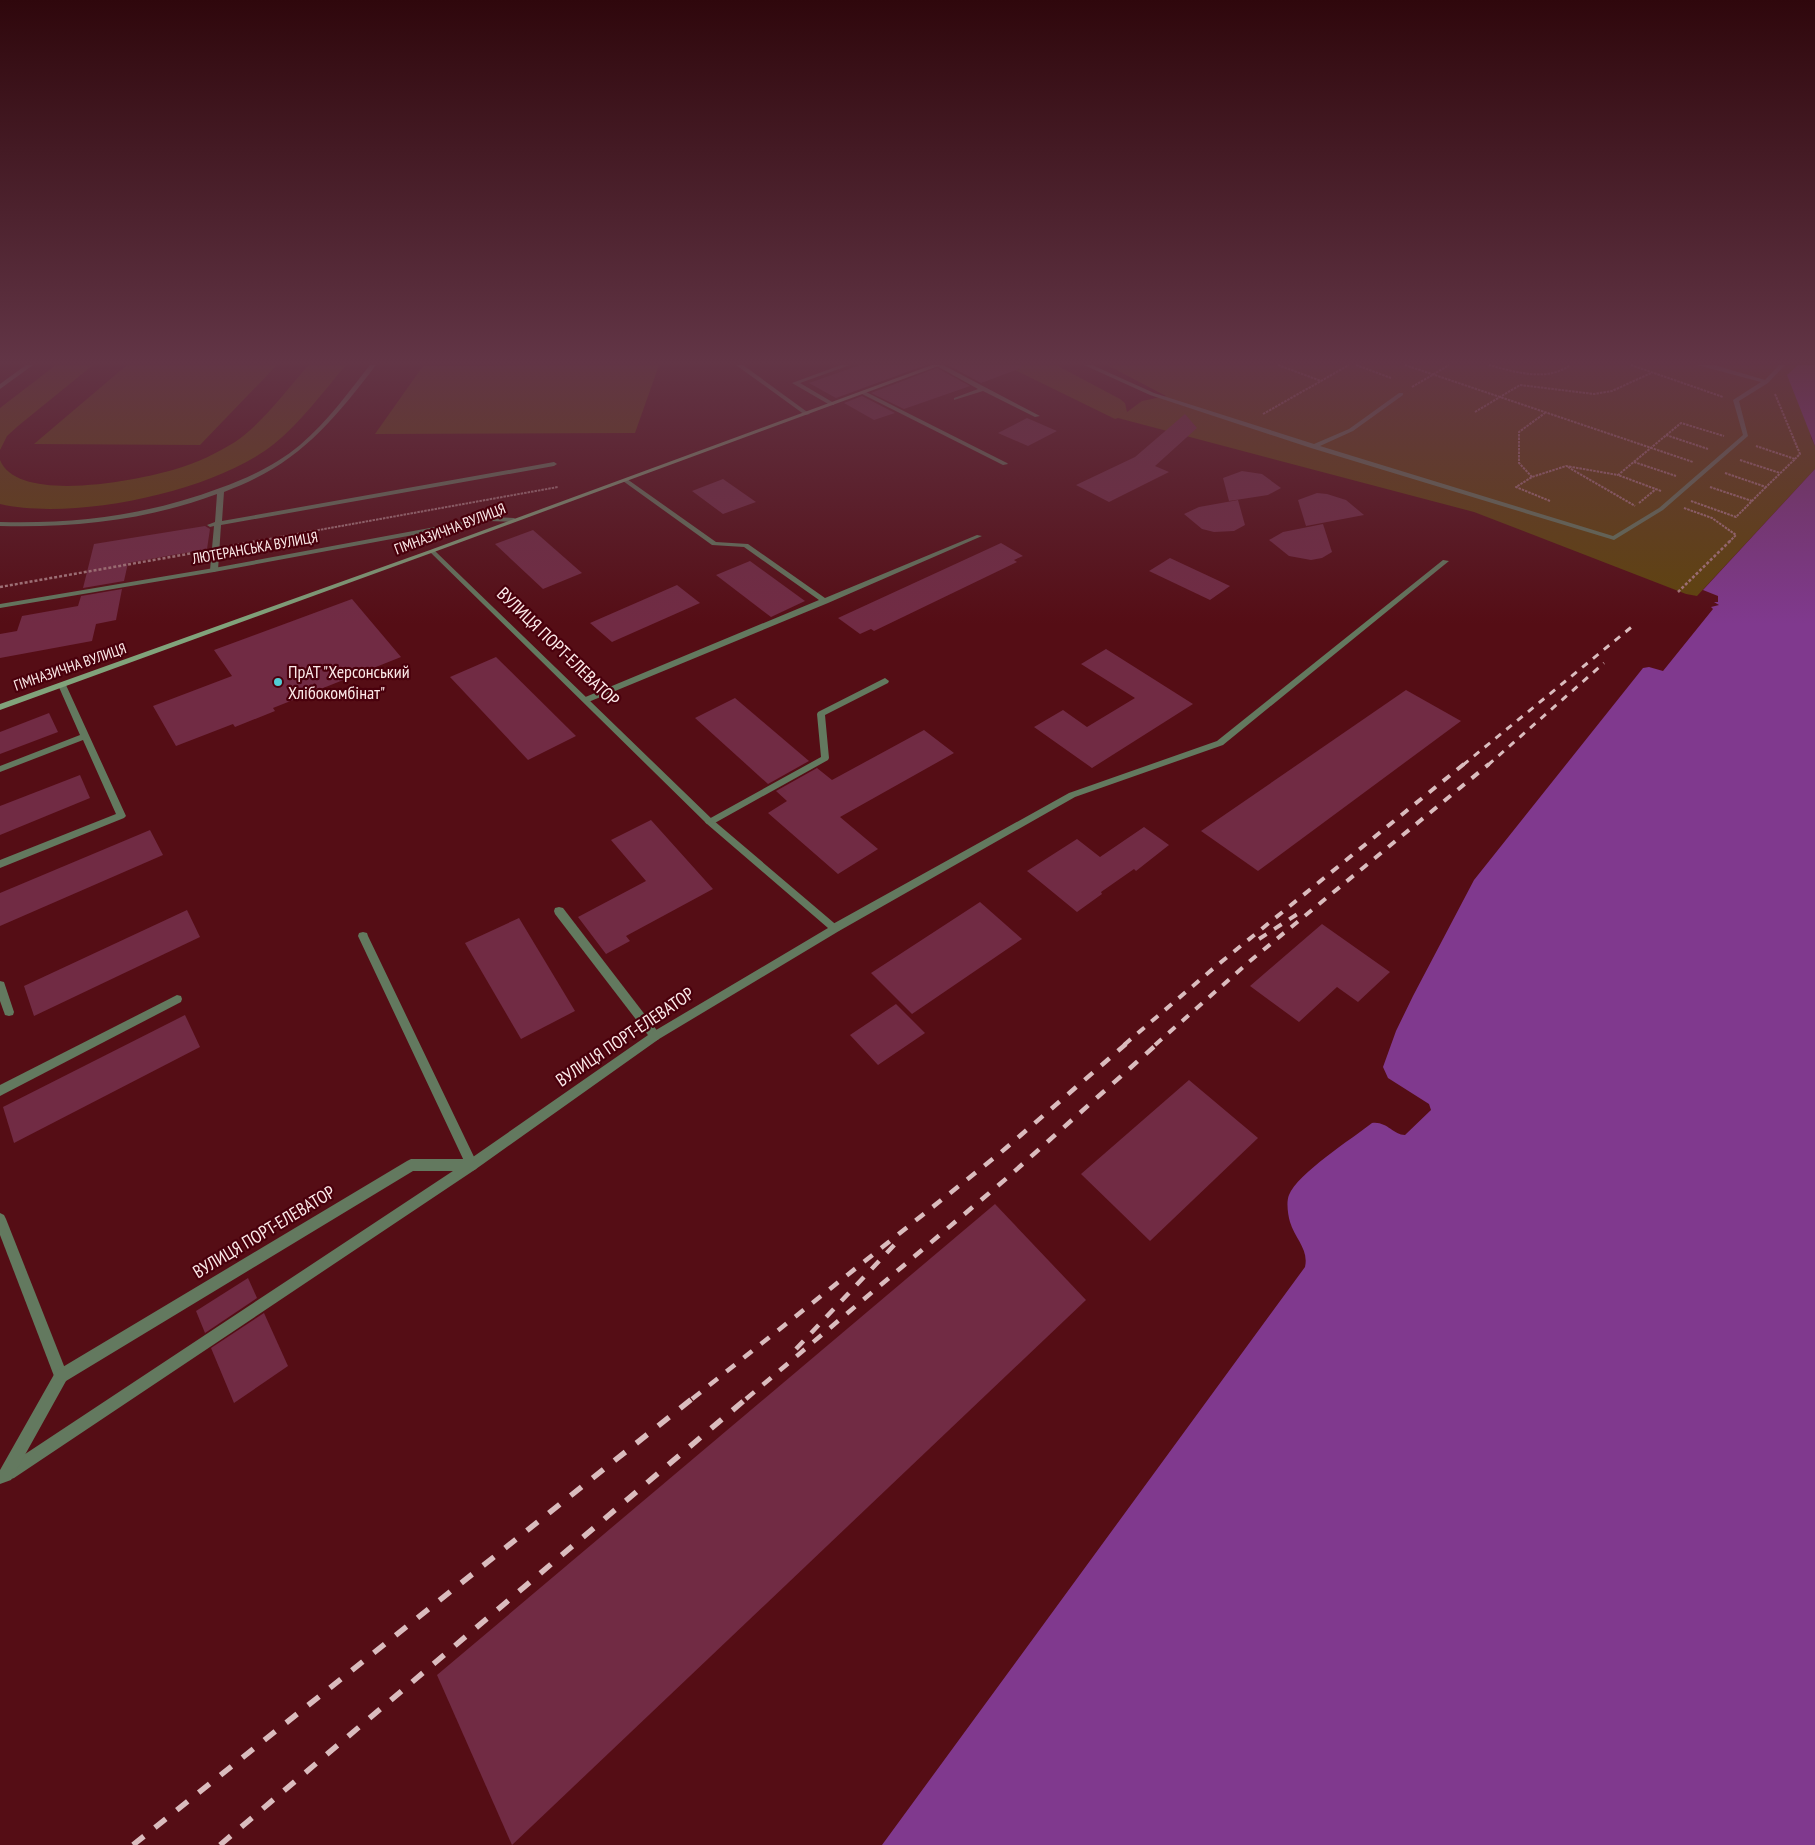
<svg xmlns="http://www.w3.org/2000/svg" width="1815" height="1845" viewBox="0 0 1815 1845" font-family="'PT Sans Narrow',sans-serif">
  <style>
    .green { fill: #5f440b }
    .water { fill: #80398e }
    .building { fill: #712b44 }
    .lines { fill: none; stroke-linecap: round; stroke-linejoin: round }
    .path-far1 { stroke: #a7797d; stroke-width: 2; stroke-dasharray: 2.5 1; stroke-linecap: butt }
    .path { stroke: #a7797d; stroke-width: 2.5; stroke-dasharray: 3 2; stroke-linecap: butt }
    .lane { fill: #63795f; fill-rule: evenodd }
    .street { fill: #63795f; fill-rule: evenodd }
    .secondary { fill: #81a37b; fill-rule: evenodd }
    .rail-far3 { stroke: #dabcbe; stroke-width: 3; stroke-dasharray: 7 7; stroke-linecap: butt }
    .rail-far2 { stroke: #dabcbe; stroke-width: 4; stroke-dasharray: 9 9; stroke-linecap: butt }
    .rail-far1 { stroke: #dabcbe; stroke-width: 4.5; stroke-dasharray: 11 11; stroke-linecap: butt }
    .rail { stroke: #dabcbe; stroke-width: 5.5; stroke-dasharray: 14 14; stroke-linecap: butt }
    .poi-dot { fill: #51ccd3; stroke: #49000c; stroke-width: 2 }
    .labels { text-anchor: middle; stroke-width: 4.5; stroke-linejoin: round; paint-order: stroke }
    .far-street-label { font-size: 15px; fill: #fce9e9; stroke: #49000c }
    .street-label { font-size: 18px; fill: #fce9e9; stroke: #49000c }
    .poi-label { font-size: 18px; fill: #fce9e9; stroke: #49000c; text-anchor: start }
  </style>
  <rect width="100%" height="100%" fill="#550d15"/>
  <g class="green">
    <path d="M 56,365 L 93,365 L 18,426 L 7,436 L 0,450 L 0,408 Z"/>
    <path d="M 127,365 L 277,365 L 200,445 L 34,444 Z"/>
    <path d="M 309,365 L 346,365 C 323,392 301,422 274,444 C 214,492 74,521 0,504 L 0,460 C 18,505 140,480 176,469 C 197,463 217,453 235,442 C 262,424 287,389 309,365 Z"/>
    <path d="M 659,365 L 635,433 L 375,434 L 423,366 Z"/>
    <path d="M 1005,365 L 1056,365 L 1120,399 L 1125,403 L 1127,412 L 1142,401 L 1166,396 L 1107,365 L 1798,365 L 1811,438 L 1815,446 L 1815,469 L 1697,596 L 1686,594 L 1474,512 L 1118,418 L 1115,419 Z"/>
  </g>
  <g class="water">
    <path d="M 1798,365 L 1815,365 L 1815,446 L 1787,375 Z"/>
    <path d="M 1815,469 L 1815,1845 L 882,1845 L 1305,1267 C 1309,1249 1295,1239 1290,1222 C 1288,1215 1286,1202 1289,1195 C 1297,1174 1353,1138 1372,1123 C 1387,1121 1393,1135 1405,1135 L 1431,1110 L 1429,1104 L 1388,1078 L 1383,1067 L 1396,1031 L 1413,996 L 1474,880 L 1643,668 L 1649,667 L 1663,671 L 1713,609 L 1711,607 L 1719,605 L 1714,602 L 1718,602 L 1718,596 L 1703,590 Z"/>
  </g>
  <g class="building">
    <path d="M 860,365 L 926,365 L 836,398 L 809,383 Z"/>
    <path d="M 948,365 L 1021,365 L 1021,368 L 981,383 Z"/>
    <path d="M 937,368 L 970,386 L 904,409 L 871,393 Z"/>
    <path d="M 862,396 L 895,413 L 874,420 L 844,403 Z"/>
    <path d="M 1185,414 L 1197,428 L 1155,466 L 1169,472 L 1109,502 L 1076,485 L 1135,457 Z"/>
    <path d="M 1027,418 L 1057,431 L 1028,446 L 998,433 Z"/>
    <path d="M 1242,471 L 1262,474 L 1281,488 L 1268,495 L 1229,501 L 1223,478 Z"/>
    <path d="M 723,479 L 756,502 L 723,514 L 692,491 Z"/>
    <path d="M 1317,493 L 1327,494 L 1346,500 L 1364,515 L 1306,526 L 1298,500 Z"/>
    <path d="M 1238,500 L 1245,525 L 1234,531 L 1214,532 L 1202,529 L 1184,514 L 1199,507 Z"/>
    <path d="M 1323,524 L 1332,552 L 1322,558 L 1311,560 L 1289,556 L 1269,540 L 1283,532 Z"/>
    <path d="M 205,526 L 210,529 L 207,549 L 128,563 L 124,581 L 83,588 L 94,544 Z"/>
    <path d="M 533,530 L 582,573 L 543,589 L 495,544 Z"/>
    <path d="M 1001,543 L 1023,556 L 1014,560 L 1017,562 L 874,631 L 871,629 L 860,634 L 838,618 Z"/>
    <path d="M 1170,558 L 1230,586 L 1210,600 L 1149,571 Z"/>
    <path d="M 750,561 L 805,601 L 771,617 L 716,575 Z"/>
    <path d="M 677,585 L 700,603 L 612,642 L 590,623 Z"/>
    <path d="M 122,589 L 116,620 L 96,624 L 92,641 L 0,658 L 0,634 L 17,631 L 22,616 L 78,606 L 81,596 Z"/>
    <path d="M 352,599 L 401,657 L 273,708 L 275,711 L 235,727 L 233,724 L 176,746 L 153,706 L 232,676 L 214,650 Z"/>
    <path d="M 1106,649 L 1193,704 L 1092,768 L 1034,727 L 1063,710 L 1087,727 L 1135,698 L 1081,664 Z"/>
    <path d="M 496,657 L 576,736 L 528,760 L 450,677 Z"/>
    <path d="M 1406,690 L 1461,721 L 1258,871 L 1201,831 Z"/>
    <path d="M 735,698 L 809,761 L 768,784 L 695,718 Z"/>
    <path d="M 49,713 L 58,732 L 0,754 L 0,732 Z"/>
    <path d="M 924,730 L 954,753 L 840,817 L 878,849 L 838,874 L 768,813 L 787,801 L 776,791 L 817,768 L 832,780 Z"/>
    <path d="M 80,775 L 90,798 L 0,835 L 0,806 Z"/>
    <path d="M 651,820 L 713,889 L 626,936 L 630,941 L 606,954 L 578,917 L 646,881 L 611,840 Z"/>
    <path d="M 1144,827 L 1169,845 L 1136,871 L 1134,869 L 1101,892 L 1102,894 L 1077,912 L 1027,871 L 1077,839 L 1100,857 Z"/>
    <path d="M 150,830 L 163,855 L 0,926 L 0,893 Z"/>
    <path d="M 980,902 L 1022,939 L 912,1014 L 871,973 Z"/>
    <path d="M 187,910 L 200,937 L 34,1016 L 24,986 Z"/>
    <path d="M 519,918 L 575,1011 L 521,1039 L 465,943 Z"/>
    <path d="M 1322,924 L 1390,972 L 1358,1002 L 1337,987 L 1299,1022 L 1250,986 Z"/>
    <path d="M 896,1004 L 925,1033 L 878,1065 L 850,1035 Z"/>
    <path d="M 185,1015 L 200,1047 L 14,1143 L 3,1107 Z"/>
    <path d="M 1189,1080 L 1258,1138 L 1150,1241 L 1081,1174 Z"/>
    <path d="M 995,1204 L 1086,1300 L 512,1845 L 437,1675 Z"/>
    <path d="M 248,1278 L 257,1298 L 205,1333 L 196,1311 Z"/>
    <path d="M 264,1313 L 288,1366 L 234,1403 L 211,1348 Z"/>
  </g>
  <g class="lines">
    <g class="path-far1">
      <path d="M 1278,365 L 1321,381"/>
      <path d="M 1356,365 L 1391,378"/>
      <path d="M 1405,365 L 1693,462"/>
      <path d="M 1489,365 C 1514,372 1548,382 1570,365"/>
      <path d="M 1631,365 L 1723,397"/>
      <path d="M 1412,387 L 1449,365"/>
      <path d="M 1775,394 L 1800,454 L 1795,459"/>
      <path d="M 1475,412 L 1520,385 L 1594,394 L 1612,391 L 1651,373"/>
      <path d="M 1263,414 L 1349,365"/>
      <path d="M 1666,435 L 1708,449"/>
      <path d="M 1740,460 L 1780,473"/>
      <path d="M 1634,462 L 1676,476"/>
      <path d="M 1568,467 L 1635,506"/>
      <path d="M 1725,473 L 1766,487 L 1795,459 L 1756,446"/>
      <path d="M 1532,477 L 1519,463 L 1519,432 L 1545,413"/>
      <path d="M 1710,487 L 1752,501"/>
      <path d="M 1661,491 L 1618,475 L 1681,423 L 1724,436"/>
      <path d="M 1550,501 L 1516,487 L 1532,477 L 1566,466 L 1618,475"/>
      <path d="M 1691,501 L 1736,517 L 1766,487"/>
      <path d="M 1639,503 L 1656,489"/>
      <path d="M 1684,508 L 1712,518 L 1736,535 L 1729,542"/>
      <path d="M 252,542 L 558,487"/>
    </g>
    <g class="path">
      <path d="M 232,546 L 259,541"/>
      <path d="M 0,587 L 199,552"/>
      <path d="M 1678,592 L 1730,541"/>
    </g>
    <g class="lane">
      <path d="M 26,365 L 33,365 L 0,389 L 0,384 Z"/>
      <path d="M 370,365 L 376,365 C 330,425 297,465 224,492 L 222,521 L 554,462 L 557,464 L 554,466 L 221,525 L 218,570 L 214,572 L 210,570 L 214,526 L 210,527 L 207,525 L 215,522 L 217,494 C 148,520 74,528 0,526 L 0,522 C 77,524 148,515 220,488 C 248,478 276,465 300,445 C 327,422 348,393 370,365 Z"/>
      <path d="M 736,365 L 743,365 L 810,414 L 805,415 Z"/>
      <path d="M 841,365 L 850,365 L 800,383 L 834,403 L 834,405 L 830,405 L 792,383 Z"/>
      <path d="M 935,365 L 943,365 L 1040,416 L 1035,417 L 983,391 L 954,400 L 954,398 L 978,389 Z"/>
      <path d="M 1084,365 L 1092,365 L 1154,393 L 1314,444 L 1349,429 L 1399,393 L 1403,393 L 1403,395 L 1353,431 L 1320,446 L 1613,536 L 1659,508 L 1743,435 L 1733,400 L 1761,382 L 1697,365 L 1714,365 L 1765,380 L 1779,365 L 1785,365 L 1768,383 L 1739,401 L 1748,436 L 1663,510 L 1614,540 L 1311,448 L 1150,395 Z"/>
      <path d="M 864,391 L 1007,463 L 1008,464 L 1003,465 L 862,394 L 861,393 Z"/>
      <path d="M 623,479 L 627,479 L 716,542 L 748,544 L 825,598 L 977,535 L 982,536 L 828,603 L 586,703 L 582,700 L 583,698 L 819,600 L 744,547 L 712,545 L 623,481 Z"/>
      <path d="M 1443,560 L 1449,561 L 1223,745 L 1075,797 L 839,931 L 831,931 L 830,928 L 831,925 L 1069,793 L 1217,741 Z"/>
      <path d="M 885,678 L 889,681 L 888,683 L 825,715 L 829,758 L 828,760 L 713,824 L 707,824 L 705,822 L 707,820 L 821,757 L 817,714 L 818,712 Z"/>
      <path d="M 62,682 L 66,685 L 126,816 L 124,818 L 0,868 L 0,860 L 116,814 L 83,740 L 0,772 L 0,766 L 80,735 L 58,685 Z"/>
      <path d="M 559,907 L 563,908 L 659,1033 L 660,1036 L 659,1039 L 655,1041 L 651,1039 L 555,914 L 554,911 L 555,908 Z"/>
      <path d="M 363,932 L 367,933 L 368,936 L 476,1161 L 478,1165 L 476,1169 L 14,1478 L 9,1480 L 4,1478 L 2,1473 L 4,1468 L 465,1163 L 358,936 L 359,933 Z"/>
      <path d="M 0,981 L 4,982 L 14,1012 L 13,1015 L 9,1016 L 5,1015 L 0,1001 Z"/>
      <path d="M 177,995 L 181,996 L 182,999 L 181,1002 L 0,1096 L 0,1085 Z"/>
      <path d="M 0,1213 L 4,1215 L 6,1219 L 68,1376 L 66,1381 L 61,1383 L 56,1381 L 54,1376 L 0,1235 Z"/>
    </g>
    <g class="street">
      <path d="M 489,517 L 514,518 L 517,520 L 514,522 L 489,521 L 214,572 L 0,608 L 0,604 L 214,568 Z"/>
      <path d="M 430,550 L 434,550 L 713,820 L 840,928 L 839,931 L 659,1039 L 476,1169 L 472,1171 L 413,1171 L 66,1381 L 11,1480 L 0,1484 L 0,1470 L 56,1371 L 407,1161 L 411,1159 L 470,1159 L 651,1033 L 828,928 L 707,824 L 430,552 Z"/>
    </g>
    <path class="secondary" d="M 932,365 L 941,365 L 434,552 L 0,710 L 0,704 L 430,550 Z"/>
    <g class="rail-far3">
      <path d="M 1463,765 L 1634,625"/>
      <path d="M 1488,765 L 1604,663"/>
    </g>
    <g class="rail-far2">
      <path d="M 1259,939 L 1299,913"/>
      <path d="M 1124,1045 L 1215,967 L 1464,764"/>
      <path d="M 1155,1045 L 1250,961 L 1489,764"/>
    </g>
    <g class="rail-far1">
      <path d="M 796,1349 L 899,1240"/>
      <path d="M 692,1399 L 999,1154 L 1126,1044"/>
      <path d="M 746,1399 L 1007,1178 L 1157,1044"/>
    </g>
    <g class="rail">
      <path d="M 133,1845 L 693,1398"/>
      <path d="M 220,1845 L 747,1398"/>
    </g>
  </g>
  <linearGradient id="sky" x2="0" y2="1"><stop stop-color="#2f070c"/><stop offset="0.58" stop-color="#623546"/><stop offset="1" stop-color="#623546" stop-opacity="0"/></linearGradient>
  <rect width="1815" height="624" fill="url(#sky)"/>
  <circle class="poi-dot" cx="278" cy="682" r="5"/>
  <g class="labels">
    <g class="far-street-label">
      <text transform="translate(450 529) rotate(-21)" y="5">ГІМНАЗИЧНА ВУЛИЦЯ</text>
      <text transform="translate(255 548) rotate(-10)" y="5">ЛЮТЕРАНСЬКА ВУЛИЦЯ</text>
      <text transform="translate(70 667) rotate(-19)" y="5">ГІМНАЗИЧНА ВУЛИЦЯ</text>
    </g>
    <g class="street-label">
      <text transform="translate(558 647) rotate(44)" y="6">ВУЛИЦЯ ПОРТ-ЕЛЕВАТОР</text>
      <text transform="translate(625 1037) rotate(-34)" y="6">ВУЛИЦЯ ПОРТ-ЕЛЕВАТОР</text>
      <text transform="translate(264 1232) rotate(-31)" y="6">ВУЛИЦЯ ПОРТ-ЕЛЕВАТОР</text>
    </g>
    <g class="poi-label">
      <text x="288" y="678">ПрАТ "Херсонський<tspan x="288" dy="21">Хлібокомбінат"</tspan></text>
    </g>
  </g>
</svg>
